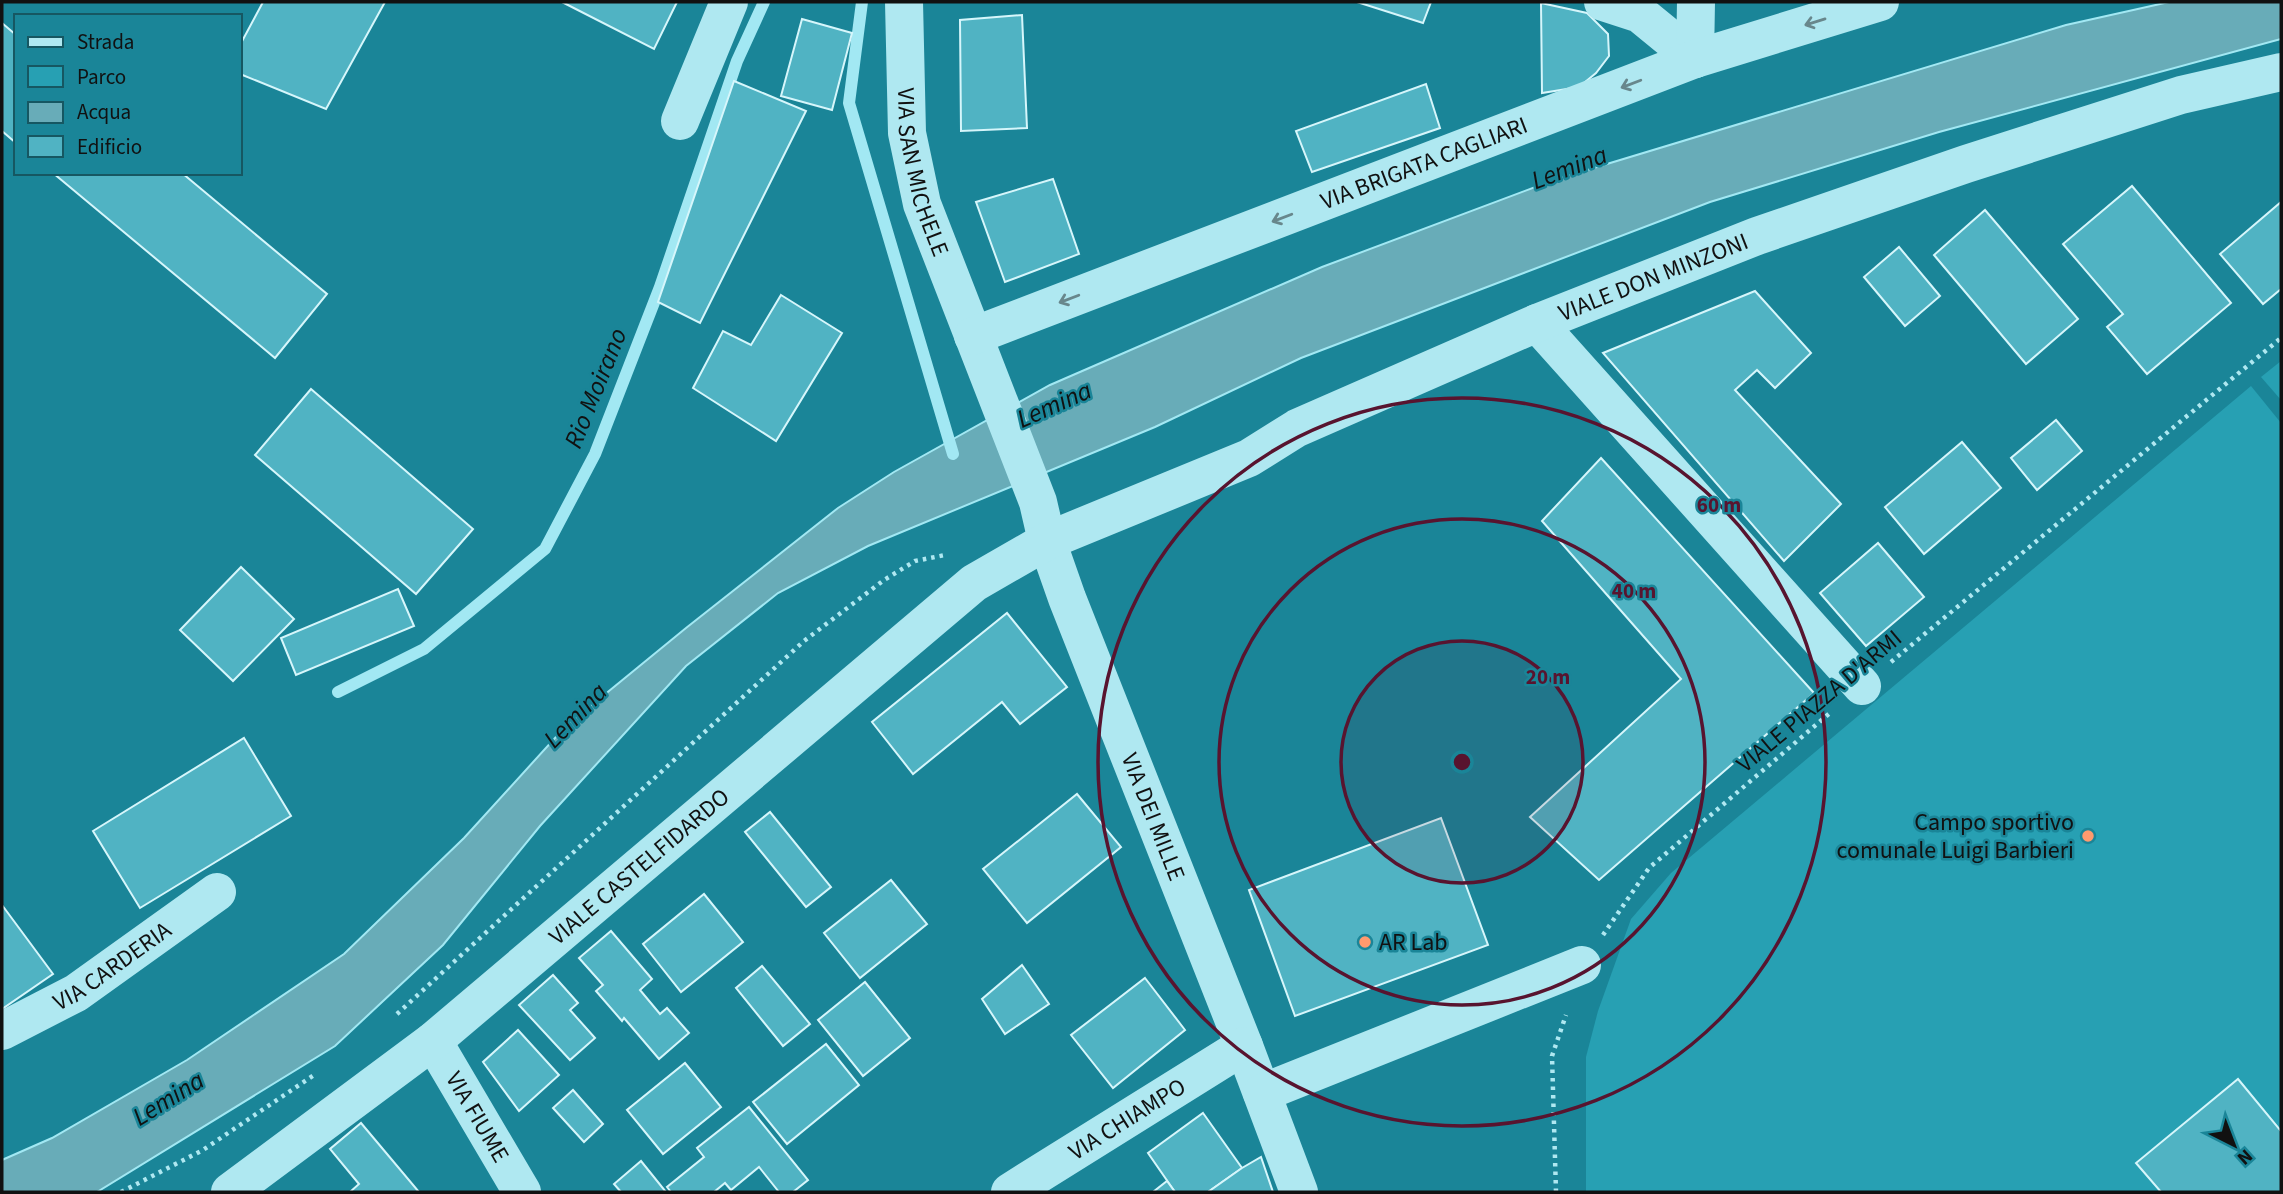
<svg xmlns="http://www.w3.org/2000/svg" width="2283" height="1194" viewBox="0 0 2283 1194" font-family="'Source Sans 3',sans-serif">
  <style>
    .green { fill: #27a0b3 }
    .water { fill: #68acb8; stroke: #a2e8f3; stroke-width: 2 }
    .lines { fill: none; stroke-linecap: round; stroke-linejoin: round }
    .stream { stroke: #a2e8f3; stroke-width: 12 }
    .building { fill: #50b3c3; stroke: #d6f6fb; stroke-width: 2 }
    .path { stroke: #afe8f1; stroke-width: 4.5; stroke-dasharray: 3.5 5; stroke-linecap: butt }
    .street { stroke: #afe8f1; stroke-width: 38 }
    .oneway { stroke: #68878c }
    .ring { fill: none; stroke: #58142f; stroke-width: 3.5 }
    .poi-dot { fill: #ff9a6e; stroke: #1a8598; stroke-width: 2.5 }
    .labels { text-anchor: middle; stroke-width: 5; stroke-linejoin: round; paint-order: stroke }
    .street-label { font-size: 24px; fill: #111; stroke: #1a8598 }
    .poi-label { font-size: 24px; fill: #111; stroke: #1a8598; text-anchor: end }
    .water-label { font-size: 26px; font-style: italic; fill: #111; stroke: #1a8598 }
    .centre { fill: #58142f; stroke: #1a8598; stroke-width: 3.5 }
    .ring-label { font-size: 21px; text-anchor: middle; font-weight: bold; fill: #58142f; stroke: #1a8598; stroke-width: 5; stroke-linejoin: round; paint-order: stroke }
  </style>
  <rect width="100%" height="100%" fill="#1a8598"/>
  <g class="green">
    <path d="M 2281,361 L 2281,400 L 2261,377 Z"/>
    <path d="M 2251,386 L 2281,423 L 2281,1192 L 1586,1192 L 1586,1057 L 1598,1011 L 1631,919 L 1671,873 Z"/>
  </g>
  <path class="water" d="M 2169,2 L 2281,2 L 2281,39 L 1939,132 L 1710,202 L 1301,358 L 1155,427 L 868,546 L 778,593 L 686,666 L 540,826 L 443,945 L 335,1046 L 97,1192 L 2,1192 L 2,1160 L 52,1138 L 187,1060 L 344,954 L 464,838 L 565,727 L 686,628 L 838,508 L 894,472 L 1050,385 L 1322,267 L 1554,180 L 2066,25 Z"/>
  <g class="lines">
    <g class="stream">
      <path d="M 862,2 L 849,103 L 953,454"/>
      <path d="M 338,692 L 424,649 L 545,549 L 595,454 L 660,287 L 737,61 L 764,2"/>
    </g>
  </g>
  <g class="building">
    <path d="M 263,2 L 385,2 L 326,109 L 240,74 L 240,45 Z"/>
    <path d="M 562,2 L 677,2 L 654,49 Z"/>
    <path d="M 1357,2 L 1431,2 L 1423,23 Z"/>
    <path d="M 1541,3 L 1587,13 L 1608,34 L 1609,56 L 1596,73 L 1579,87 L 1542,93 Z"/>
    <path d="M 1022,15 L 1027,128 L 961,131 L 960,20 Z"/>
    <path d="M 802,19 L 852,33 L 832,110 L 781,96 Z"/>
    <path d="M 2,23 L 16,35 L 16,143 L 2,131 Z"/>
    <path d="M 734,81 L 806,111 L 700,323 L 658,302 Z"/>
    <path d="M 1426,84 L 1440,128 L 1312,172 L 1296,131 Z"/>
    <path d="M 53,173 L 182,173 L 327,294 L 275,358 Z"/>
    <path d="M 1053,179 L 1079,254 L 1005,282 L 976,202 Z"/>
    <path d="M 2132,186 L 2231,303 L 2147,374 L 2107,327 L 2123,314 L 2063,244 Z"/>
    <path d="M 2281,202 L 2281,289 L 2263,304 L 2220,254 Z"/>
    <path d="M 1985,210 L 2078,319 L 2026,364 L 1934,255 Z"/>
    <path d="M 1899,247 L 1940,296 L 1905,326 L 1864,277 Z"/>
    <path d="M 1755,291 L 1811,353 L 1775,388 L 1757,370 L 1735,390 L 1841,504 L 1784,561 L 1603,353 Z"/>
    <path d="M 781,295 L 842,333 L 776,441 L 693,388 L 723,331 L 751,345 Z"/>
    <path d="M 311,389 L 473,529 L 416,594 L 255,455 Z"/>
    <path d="M 2056,420 L 2082,451 L 2037,490 L 2011,458 Z"/>
    <path d="M 1962,442 L 2001,488 L 1924,554 L 1885,507 Z"/>
    <path d="M 1601,458 L 1814,693 L 1599,880 L 1530,817 L 1681,679 L 1542,521 Z"/>
    <path d="M 1878,543 L 1924,597 L 1866,646 L 1820,593 Z"/>
    <path d="M 241,567 L 294,619 L 233,681 L 180,630 Z"/>
    <path d="M 398,589 L 414,626 L 296,675 L 281,638 Z"/>
    <path d="M 1007,613 L 1067,687 L 1020,724 L 1002,702 L 913,774 L 872,722 Z"/>
    <path d="M 244,738 L 291,816 L 140,908 L 93,831 Z"/>
    <path d="M 1077,794 L 1121,847 L 1027,923 L 983,869 Z"/>
    <path d="M 770,812 L 831,887 L 806,907 L 745,832 Z"/>
    <path d="M 1441,818 L 1488,945 L 1295,1016 L 1249,890 Z"/>
    <path d="M 891,880 L 927,924 L 860,978 L 824,933 Z"/>
    <path d="M 704,894 L 743,942 L 681,992 L 643,944 Z"/>
    <path d="M 2,905 L 53,974 L 2,1009 Z"/>
    <path d="M 611,931 L 652,979 L 640,990 L 660,1014 L 667,1008 L 689,1033 L 659,1059 L 624,1018 L 622,1021 L 596,991 L 603,985 L 579,958 Z"/>
    <path d="M 1022,965 L 1049,1004 L 1005,1034 L 982,999 Z"/>
    <path d="M 762,966 L 810,1024 L 783,1046 L 736,988 Z"/>
    <path d="M 553,975 L 578,1003 L 570,1010 L 595,1038 L 570,1060 L 519,1005 Z"/>
    <path d="M 1145,978 L 1185,1030 L 1113,1088 L 1071,1035 Z"/>
    <path d="M 865,982 L 910,1038 L 863,1076 L 818,1020 Z"/>
    <path d="M 518,1030 L 559,1075 L 519,1111 L 483,1062 Z"/>
    <path d="M 826,1044 L 859,1085 L 787,1144 L 753,1102 Z"/>
    <path d="M 685,1063 L 721,1107 L 663,1154 L 627,1110 Z"/>
    <path d="M 2238,1079 L 2281,1131 L 2281,1192 L 2161,1192 L 2136,1163 Z"/>
    <path d="M 573,1090 L 603,1124 L 584,1142 L 553,1108 Z"/>
    <path d="M 749,1107 L 808,1180 L 793,1192 L 779,1192 L 759,1167 L 731,1190 L 725,1183 L 714,1192 L 671,1192 L 667,1187 L 704,1157 L 697,1148 Z"/>
    <path d="M 1203,1113 L 1242,1168 L 1208,1192 L 1175,1192 L 1148,1153 Z"/>
    <path d="M 361,1123 L 419,1192 L 350,1192 L 359,1184 L 330,1149 Z"/>
    <path d="M 1261,1157 L 1273,1192 L 1208,1192 L 1242,1168 Z"/>
    <path d="M 641,1161 L 666,1192 L 621,1192 L 614,1184 Z"/>
    <path d="M 1167,1181 L 1175,1192 L 1153,1192 Z"/>
  </g>
  <g class="lines">
    <g class="path">
      <path d="M 1891,662 L 2281,338"/>
      <path d="M 1603,935 L 1649,868 L 1831,712"/>
      <path d="M 397,1014 L 804,641 L 884,580 L 915,561 L 945,555"/>
      <path d="M 121,1192 L 203,1150 L 314,1075"/>
      <path d="M 1556,1192 L 1552,1056 L 1566,1015"/>
    </g>
    <g class="street">
      <path id="s1" d="M 904,2 L 907,133 L 922,204 L 1038,502 L 1047,541 L 1067,598 L 1244,1046 L 1299,1192"/>
      <path d="M 1603,2 L 1640,14 L 1695,59"/>
      <path d="M 1695,59 L 1696,2"/>
      <path d="M 680,121 L 729,2"/>
      <path d="M 1537,323 L 1862,686"/>
      <path id="s2" d="M 973,336 L 1695,59 L 1880,2"/>
      <path id="s3" d="M 2,1031 L 76,993 L 217,892"/>
      <path id="s4" d="M 433,1041 L 522,1192"/>
      <path d="M 1262,1093 L 1582,965"/>
      <path id="s5" d="M 230,1192 L 433,1041 L 974,583 L 1047,541 L 1249,458 L 1297,428 L 1537,323 L 1757,236 L 1966,164 L 2181,95 L 2281,72"/>
      <path id="s6" d="M 1010,1192 L 1244,1046"/>
    </g>
  </g>
  <defs><path id="oneway-shaft" d="M-6 0H5M1.5-3L5.5 0L1.5 3" fill="none" stroke-width="1.6" stroke-linecap="round" stroke-linejoin="round" transform="scale(1.75)"/></defs>
  <g class="oneway">
    <use href="#oneway-shaft" transform="translate(1815 22) rotate(163)"/>
    <use href="#oneway-shaft" transform="translate(1631 84) rotate(159)"/>
    <use href="#oneway-shaft" transform="translate(1282 218) rotate(159)"/>
    <use href="#oneway-shaft" transform="translate(1069 299) rotate(159)"/>
  </g>
  <circle cx="1462" cy="762" r="121" fill="#58142f" fill-opacity=".12"/>
  <g class="ring">
    <circle cx="1462" cy="762" r="121"/>
    <circle cx="1462" cy="762" r="243"/>
    <circle cx="1462" cy="762" r="364"/>
  </g>
  <g class="poi-dot">
    <circle cx="2088" cy="836" r="7"/>
    <circle cx="1365" cy="942" r="7"/>
  </g>
  <g class="labels">
    <g class="street-label">
      <text dy="8" stroke="none"><textPath href="#s2" startOffset="483">VIA BRIGATA CAGLIARI</textPath></text>
      <text dy="8" stroke="none"><textPath href="#s1" startOffset="172">VIA SAN MICHELE</textPath></text>
      <text dy="8" stroke="none"><textPath href="#s5" startOffset="1708">VIALE DON MINZONI</textPath></text>
      <text transform="translate(1819 701) rotate(-40)" y="8">VIALE PIAZZA D'ARMI</text>
      <text dy="8" stroke="none"><textPath href="#s1" startOffset="859">VIA DEI MILLE</textPath></text>
      <text dy="8" stroke="none"><textPath href="#s5" startOffset="523">VIALE CASTELFIDARDO</textPath></text>
      <text dy="8" stroke="none"><textPath href="#s3" startOffset="128">VIA CARDERIA</textPath></text>
      <text dy="8" stroke="none"><textPath href="#s4" startOffset="88">VIA FIUME</textPath></text>
      <text dy="8" stroke="none"><textPath href="#s6" startOffset="138">VIA CHIAMPO</textPath></text>
    </g>
    <g class="poi-label">
      <text x="2074" y="830">Campo sportivo<tspan x="2074" dy="28">comunale Luigi Barbieri</tspan></text>
      <text x="1379" y="950" text-anchor="start">AR Lab</text>
    </g>
    <g class="water-label">
      <text transform="translate(1569 167) rotate(-21)" y="9">Lemina</text>
      <text transform="translate(595 388) rotate(-68)" y="9">Rio Moirano</text>
      <text transform="translate(1054 404) rotate(-24)" y="9">Lemina</text>
      <text transform="translate(575 715) rotate(-46)" y="9">Lemina</text>
      <text transform="translate(168 1098) rotate(-32)" y="9">Lemina</text>
    </g>
  </g>
  <circle cx="1462" cy="762" r="10" class="centre"/>
  <g class="ring-label">
    <text x="1719" y="512">60 m</text>
    <text x="1634" y="598">40 m</text>
    <text x="1548" y="684">20 m</text>
  </g>
  <rect width="2283" height="1194" fill="none" stroke="#111111" stroke-width="7"/>
  <rect x="14" y="14" width="228" height="161" fill="#1a8598" stroke="#165762" stroke-width="2"/>
  <rect x="28" y="37" width="35" height="10" fill="#afe8f1" stroke="#165762" stroke-width="2"/>
  <text x="77" y="49" font-size="21" fill="#111111">Strada</text>
  <rect x="28" y="66" width="35" height="21" fill="#27a0b3" stroke="#165762" stroke-width="2"/>
  <text x="77" y="84" font-size="21" fill="#111111">Parco</text>
  <rect x="28" y="102" width="35" height="21" fill="#68acb8" stroke="#165762" stroke-width="2"/>
  <text x="77" y="119" font-size="21" fill="#111111">Acqua</text>
  <rect x="28" y="136" width="35" height="21" fill="#50b3c3" stroke="#165762" stroke-width="2"/>
  <text x="77" y="154" font-size="21" fill="#111111">Edificio</text>
  <g transform="translate(2234 1145) rotate(138)" stroke="#1a8598" stroke-width="5" paint-order="stroke">
  <path d="M0-5L12 26L0 18L-12 26Z" fill="#111111"/>
  <text y="-10" font-size="19" font-weight="bold" text-anchor="middle" fill="#111111">N</text>
  </g>
</svg>
